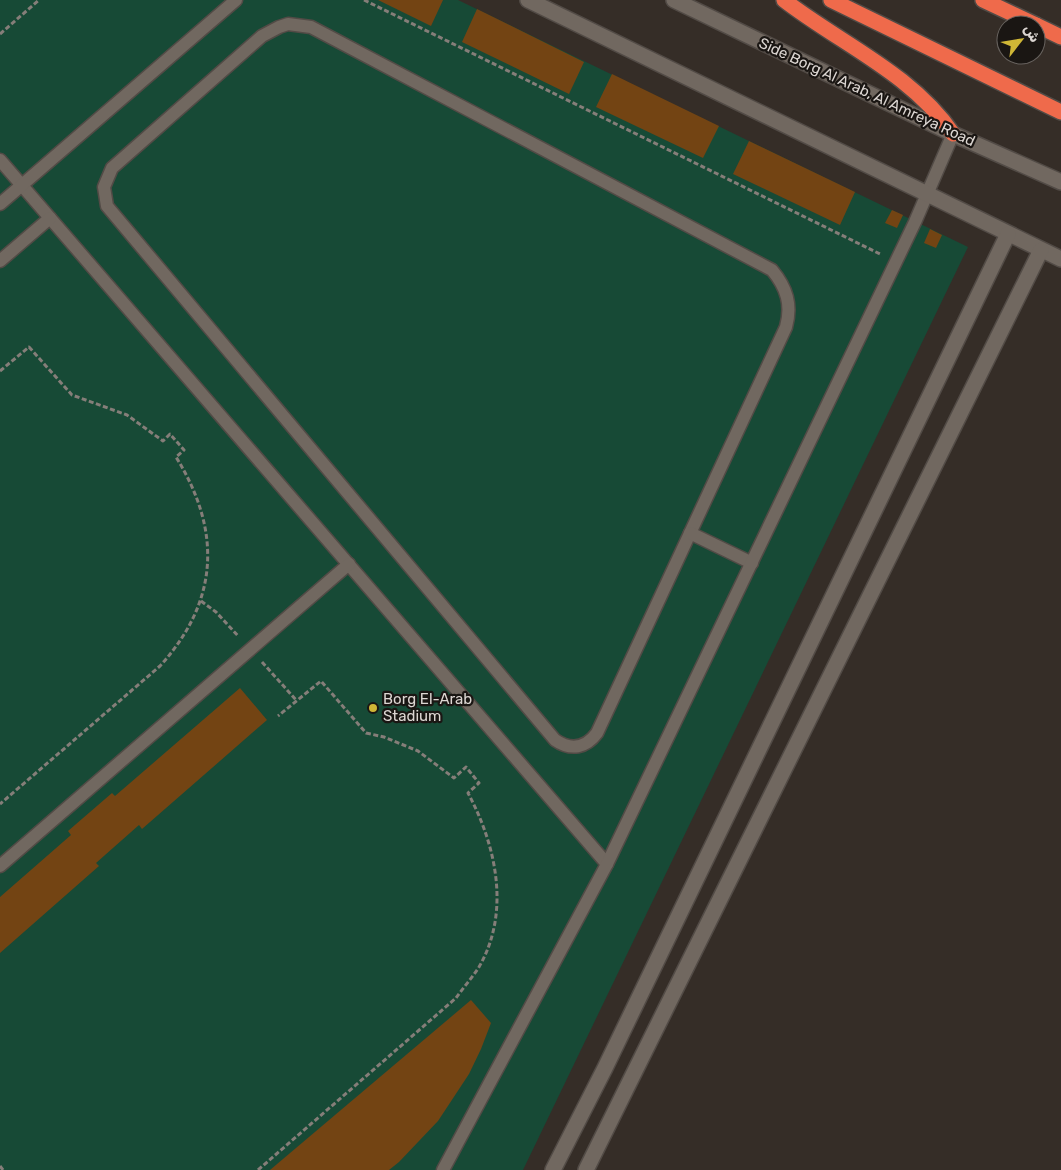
<svg xmlns="http://www.w3.org/2000/svg" width="1061" height="1170" viewBox="0 0 1061 1170" font-family="Rubik,Cairo,sans-serif">
  <style>
    .green { fill: #174a36 }
    .building { fill: #734413 }
    .lines { fill: none; stroke-linecap: round; stroke-linejoin: round }
    .lane-casing { stroke: #524b46; stroke-width: 15 }
    .street-casing { stroke: #524b46; stroke-width: 18 }
    .secondary-casing { stroke: #524b46; stroke-width: 18 }
    .highway-casing { stroke: #524b46; stroke-width: 18 }
    .path { stroke: #857e79; stroke-width: 3; stroke-dasharray: 5 2.5; stroke-linecap: butt }
    .lane { stroke: #716860; stroke-width: 12 }
    .street { stroke: #716860; stroke-width: 15 }
    .secondary { stroke: #716860; stroke-width: 15 }
    .highway { stroke: #ef6a4b; stroke-width: 15 }
    .poi-dot { fill: #d0b736; stroke: #1a1613; stroke-width: 2 }
    .labels { text-anchor: middle; stroke-width: 4.5; stroke-linejoin: round; paint-order: stroke }
    .street-label { font-size: 15px; fill: #dcd6d2; stroke: #1a1613 }
    .poi-label { font-size: 15px; fill: #dcd6d2; stroke: #1a1613; text-anchor: start }
  </style>
  <rect width="100%" height="100%" fill="#352d27"/>
  <path class="green" d="M 0,0 L 458,0 L 968,247 L 523,1170 L 0,1170 Z"/>
  <g class="building">
    <path d="M 378,0 L 443,0 L 431,26 Z"/>
    <path d="M 477,9 L 584,62 L 569,94 L 462,42 Z"/>
    <path d="M 612,74 L 719,126 L 703,158 L 596,107 Z"/>
    <path d="M 749,141 L 855,192 L 840,225 L 733,174 Z"/>
    <path d="M 892,210 L 903,215 L 897,228 L 885,223 Z"/>
    <path d="M 930,229 L 942,235 L 936,248 L 924,243 Z"/>
    <path d="M 240,688 L 267,720 L 142,829 L 139,825 L 96,863 L 99,866 L 0,953 L 0,897 L 71,835 L 68,831 L 112,793 L 115,796 Z"/>
    <path d="M 471,1000 L 491,1023 L 481,1049 L 469,1074 L 438,1121 L 399,1162 L 389,1170 L 270,1170 Z"/>
  </g>
  <g class="lines">
    <g class="lane-casing">
      <g id="lane">
        <path d="M 288,24 L 311,27 L 772,270 C 787,288 792,305 786,327 L 597,733 C 586,748 571,751 555,740 L 107,206 L 104,187 L 112,168 L 262,36 L 279,27 Z"/>
        <path d="M 0,160 L 607,864"/>
        <path d="M 0,204 L 236,0"/>
        <path d="M 0,261 L 50,218"/>
        <path d="M 690,533 L 752,563"/>
        <path d="M 0,866 L 349,564"/>
        <path d="M 443,1170 L 607,864 L 915,222 L 953,134"/>
      </g>
    </g>
    <g class="street-casing">
      <path id="street" d="M 528,0 L 1061,259"/>
    </g>
    <g class="secondary-casing">
      <g id="secondary">
        <path d="M 674,0 L 953,134 L 1061,182"/>
        <path d="M 553,1170 L 605,1068 L 1008,234"/>
        <path d="M 586,1170 L 1041,250"/>
      </g>
    </g>
    <g class="highway-casing">
      <g id="highway">
        <path d="M 784,0 C 841,44 911,73 953,134"/>
        <path d="M 831,0 L 1061,112"/>
        <path d="M 983,0 L 1036,25"/>
        <path d="M 1036,25 L 1061,37"/>
      </g>
    </g>
    <g class="path">
      <path d="M 364,0 L 882,255"/>
      <path d="M 0,34 L 39,0"/>
      <path d="M 0,371 L 29,347 L 72,395 L 127,415 L 163,441 L 170,434 L 184,450 L 176,457 C 222,531 219,601 160,666 L 0,804"/>
      <path d="M 201,601 L 216,612 L 239,637"/>
      <path d="M 262,662 L 297,701"/>
      <path d="M 0,1166 L 3,1170"/>
      <path d="M 258,1170 L 456,998 C 463,988 472,978 479,967 C 511,912 496,845 468,793 L 479,783 L 466,767 L 454,778 L 418,751 L 384,737 L 366,733 L 321,681 L 278,716"/>
    </g>
    <use href="#lane" class="lane"/>
    <use href="#street" class="street"/>
    <use href="#secondary" class="secondary"/>
    <use href="#highway" class="highway"/>
  </g>
  <circle class="poi-dot" cx="373" cy="708" r="5"/>
  <g class="labels">
    <g class="street-label">
      <text transform="translate(867 92) rotate(25)" y="5">Side Borg Al Arab, Al Amreya Road</text>
    </g>
    <g class="poi-label">
      <text x="383" y="704">Borg El-Arab<tspan x="383" dy="17">Stadium</tspan></text>
    </g>
  </g>
  <g transform="translate(1021 40) rotate(59)"><circle r="24" fill="#1a1613" stroke="#68635f"/>
  <path d="M0-4L9 19L0 12L-9 19Z" fill="#d0b736"/>
  <text y="-8" font-size="14" font-weight="bold" text-anchor="middle" fill="#dcd6d2">ش</text>
  </g>
</svg>
